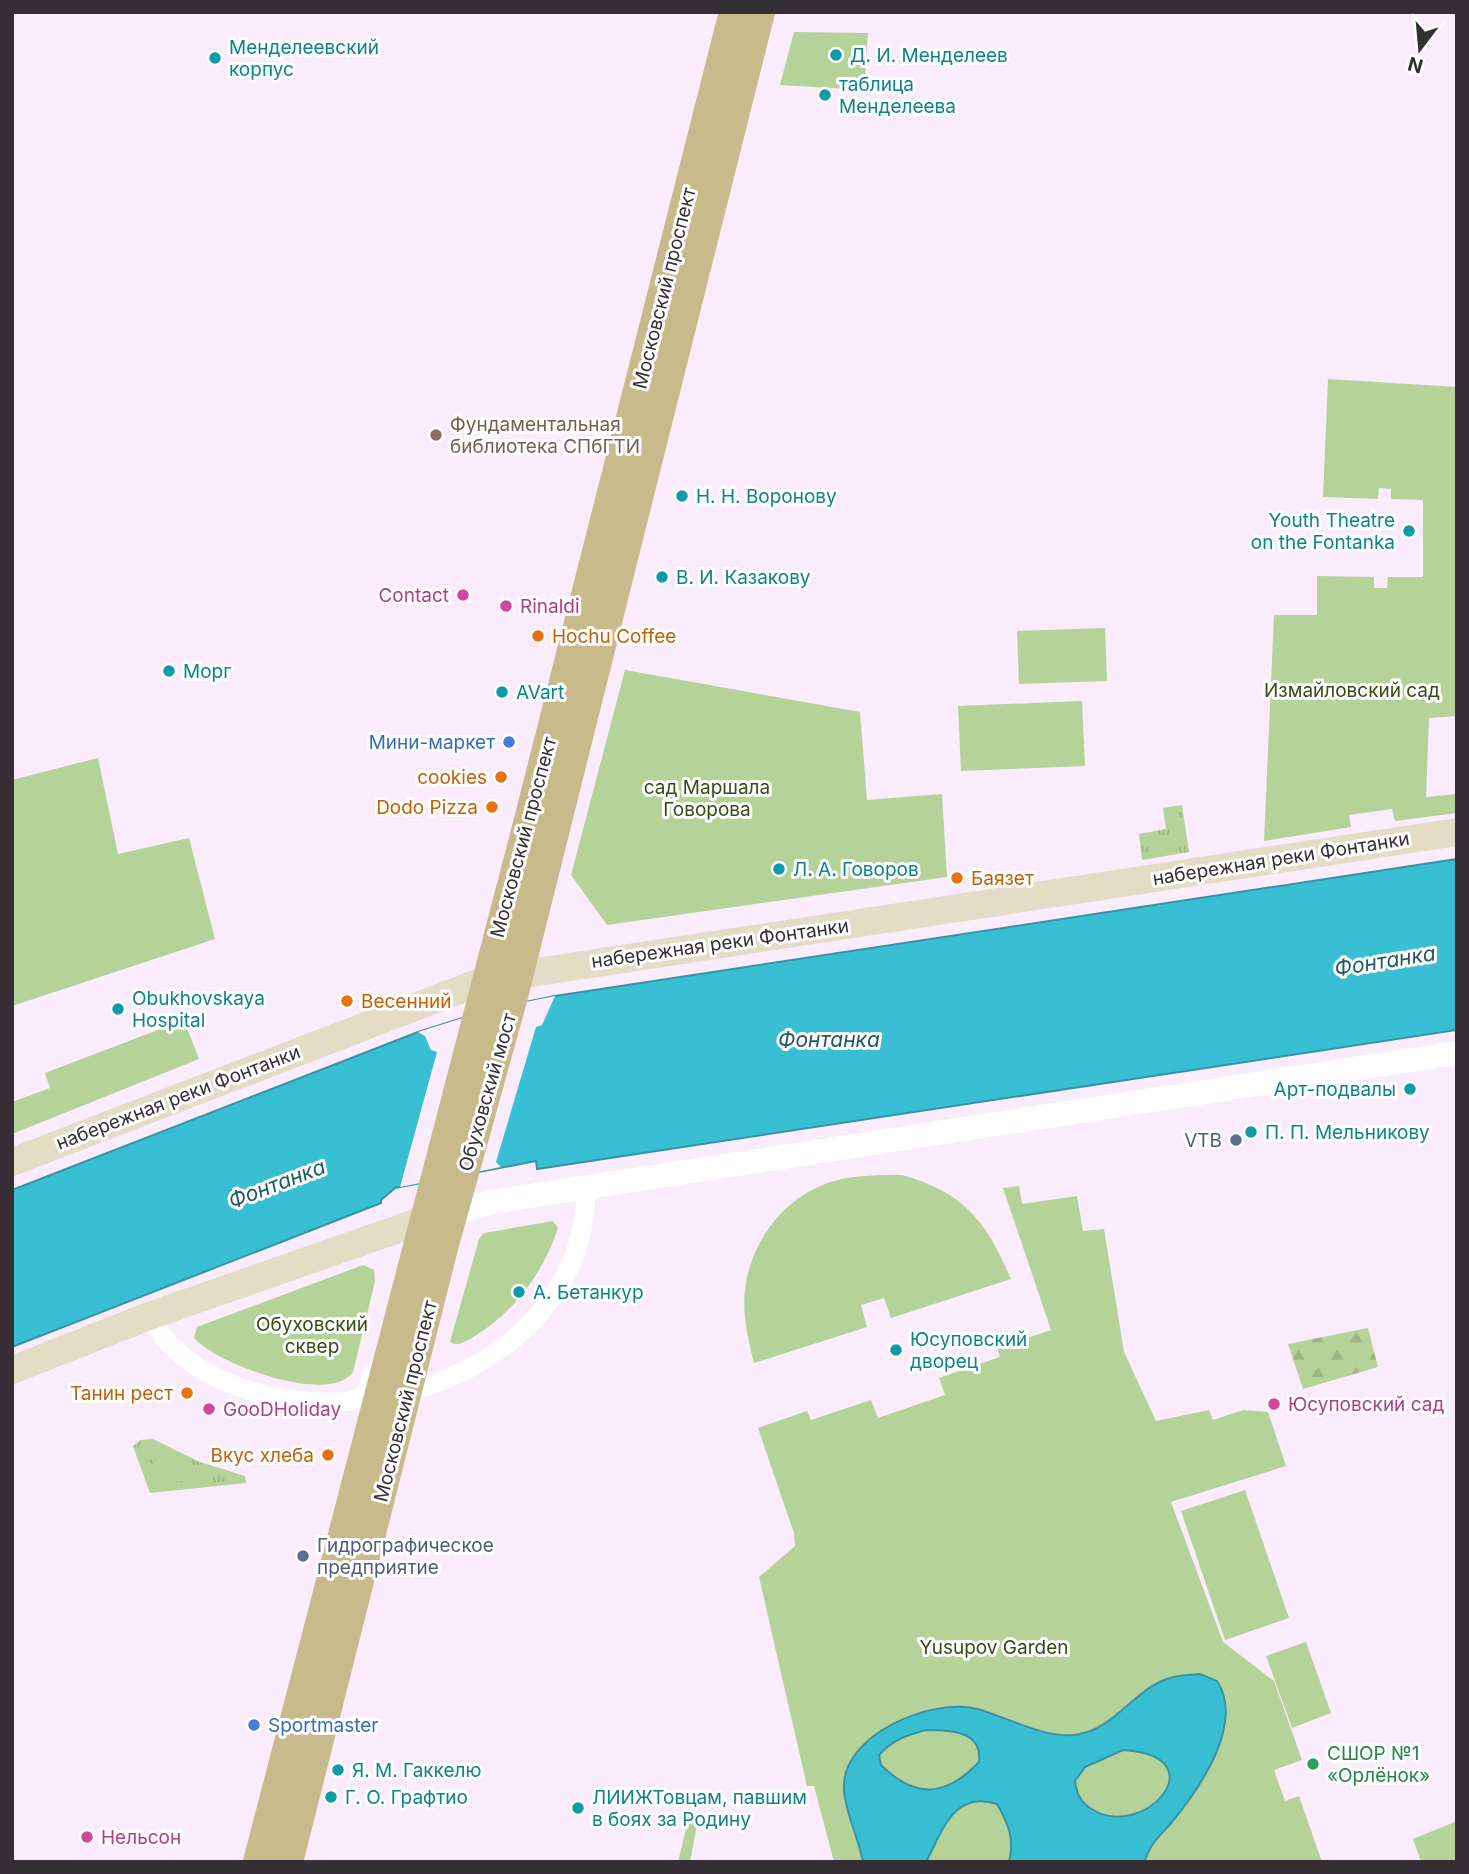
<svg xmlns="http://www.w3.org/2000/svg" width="1469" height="1874" viewBox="0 0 1469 1874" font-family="Inter,sans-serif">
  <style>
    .grass { fill: url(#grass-tufts) }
    .forest { fill: url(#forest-firs) }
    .park { fill: #b5d299 }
    .water { fill: #39bfd3; stroke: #3894a4; stroke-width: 2; fill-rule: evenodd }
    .pier { fill: #faecfc }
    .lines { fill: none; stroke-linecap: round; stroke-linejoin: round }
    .minor { stroke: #fff; stroke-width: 19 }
    .tertiary { stroke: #fff; stroke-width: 24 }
    .secondary { stroke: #e4dcc5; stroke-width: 28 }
    .primary { stroke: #c9ba8c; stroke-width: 30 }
    .culture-dot { fill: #0f9aa8; stroke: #fff; stroke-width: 2.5 }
    .education-dot { fill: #8d6e63; stroke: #fff; stroke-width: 2.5 }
    .hotel-dot { fill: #d1479c; stroke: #fff; stroke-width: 2.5 }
    .food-dot { fill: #e8710a; stroke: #fff; stroke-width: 2.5 }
    .shop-dot { fill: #3f7fe0; stroke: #fff; stroke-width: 2.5 }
    .service-dot { fill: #5c6f8a; stroke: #fff; stroke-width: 2.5 }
    .leisure-dot { fill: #2e9e5b; stroke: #fff; stroke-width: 2.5 }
    .labels { text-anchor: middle; stroke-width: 6; stroke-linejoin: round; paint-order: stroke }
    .culture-label { font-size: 19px; fill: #0d838f; stroke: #fff; text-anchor: start }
    .street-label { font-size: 19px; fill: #352f35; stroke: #fff }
    .education-label { font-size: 19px; fill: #785e54; stroke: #fff; text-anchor: start }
    .hotel-label { font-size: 19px; fill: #b23c85; stroke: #fff; text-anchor: start }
    .food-label { font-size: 19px; fill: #c56008; stroke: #fff; text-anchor: end }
    .park-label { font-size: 19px; fill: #354d15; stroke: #fff }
    .shop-label { font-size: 19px; fill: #366cbe; stroke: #fff; text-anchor: end }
    .service-label { font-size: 19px; fill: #4e5e75; stroke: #fff; text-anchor: end }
    .leisure-label { font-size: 19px; fill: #27864d; stroke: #fff; text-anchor: start }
    .water-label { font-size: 21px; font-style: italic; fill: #235962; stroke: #fff }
  </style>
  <defs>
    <pattern id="grass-tufts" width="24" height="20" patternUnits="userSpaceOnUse" patternTransform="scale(1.75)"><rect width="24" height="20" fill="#b5d299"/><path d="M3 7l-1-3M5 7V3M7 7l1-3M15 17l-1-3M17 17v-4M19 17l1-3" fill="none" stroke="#9cb584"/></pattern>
    <pattern id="forest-firs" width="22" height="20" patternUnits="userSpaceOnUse" patternTransform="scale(1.75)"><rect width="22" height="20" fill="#b5d299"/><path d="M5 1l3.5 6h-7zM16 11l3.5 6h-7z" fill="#9cb584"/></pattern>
  </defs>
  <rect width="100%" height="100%" fill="#faecfc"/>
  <g class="grass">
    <path d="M 1182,805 L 1189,852 L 1142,860 L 1139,834 L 1166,829 L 1163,808 Z"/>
    <path d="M 153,1439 L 200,1462 L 245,1476 L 246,1483 L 150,1493 L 133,1446 L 140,1440 Z"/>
  </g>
  <path class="forest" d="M 1368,1328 L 1378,1367 L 1303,1389 L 1288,1344 Z"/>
  <g class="park">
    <path d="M 794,32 L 868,33 L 864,90 L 780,85 Z"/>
    <path d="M 1328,379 L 1457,387 L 1457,716 L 1429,718 L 1426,797 L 1457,794 L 1457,813 L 1395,821 L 1392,809 L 1349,815 L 1351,827 L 1264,841 L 1274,615 L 1317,615 L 1317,576 L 1374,577 L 1374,588 L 1387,588 L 1388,577 L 1423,577 L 1423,500 L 1391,499 L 1391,489 L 1379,488 L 1378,499 L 1323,497 Z"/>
    <path d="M 1105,628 L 1107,681 L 1019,684 L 1017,631 Z"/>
    <path d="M 625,670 L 860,712 L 867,800 L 942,794 L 947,877 L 607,925 L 571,875 Z"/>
    <path d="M 1082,701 L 1085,766 L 961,771 L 958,706 Z"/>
    <path d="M 98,758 L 118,854 L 189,838 L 215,939 L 12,1006 L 12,780 Z"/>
    <path d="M 184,1020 L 199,1059 L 12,1134 L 12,1102 L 50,1088 L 45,1073 Z"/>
    <path d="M 902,1175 C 965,1193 986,1221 1011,1279 L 891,1318 L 884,1298 L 861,1305 L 867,1327 L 754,1363 C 748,1339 742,1314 745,1289 C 751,1239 788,1192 838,1180 C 859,1175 881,1175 902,1175 Z"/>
    <path d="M 1019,1186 L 1022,1204 L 1077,1196 L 1083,1231 L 1104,1229 L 1124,1352 L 1156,1421 L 1209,1410 L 1213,1420 L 1243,1410 L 1268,1412 L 1286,1466 L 1171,1502 L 1223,1642 L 1274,1681 L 1302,1760 L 1274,1770 L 1285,1801 L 1299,1796 L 1322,1862 L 834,1862 L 814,1786 L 807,1786 L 759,1577 L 795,1546 L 794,1533 L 758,1428 L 807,1411 L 811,1420 L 871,1400 L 878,1418 L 945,1395 L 939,1378 L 1000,1357 L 997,1348 L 1051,1330 L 1003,1188 Z"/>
    <path d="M 553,1221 L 558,1228 C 544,1271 515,1312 475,1336 C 466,1341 459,1347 450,1342 L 479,1239 L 484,1233 Z"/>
    <path d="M 363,1265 L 374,1270 L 375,1281 L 353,1372 C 329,1406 217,1364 194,1338 L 197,1327 Z"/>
    <path d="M 159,1449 L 179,1459 L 184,1481 L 156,1483 L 152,1467 Z"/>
    <path d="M 1245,1490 L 1289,1618 L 1225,1640 L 1181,1511 Z"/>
    <path d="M 1306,1642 L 1331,1713 L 1292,1728 L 1266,1656 Z"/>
    <path d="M 690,1812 L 699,1814 L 690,1862 L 678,1862 Z"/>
    <path d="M 1457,1821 L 1457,1862 L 1421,1862 L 1413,1839 Z"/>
  </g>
  <g class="water">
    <path d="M 1457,859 L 1457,1030 L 537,1169 L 536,1161 L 395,1188 L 381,1200 L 381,1203 L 12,1347 L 12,1190 L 418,1032 L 491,1009 L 555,996 Z"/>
    <path d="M 1200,1674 L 1217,1681 C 1245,1724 1199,1789 1172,1822 C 1162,1834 1148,1845 1145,1862 L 1009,1862 C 1015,1839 1008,1823 997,1804 C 953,1790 942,1832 926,1862 L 863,1862 C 859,1839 845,1812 844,1790 C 840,1735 932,1697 977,1709 C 1008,1717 1047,1741 1080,1734 C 1114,1727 1133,1693 1164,1680 C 1175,1675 1187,1675 1200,1674 ZM 926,1730 C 948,1730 983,1730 979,1762 C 946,1797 915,1799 881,1765 L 879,1755 C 892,1740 907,1735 926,1730 ZM 1123,1750 C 1221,1756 1142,1844 1090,1808 C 1081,1802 1076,1792 1075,1781 L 1085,1767 Z"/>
  </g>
  <path class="pier" d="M 555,996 L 542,1025 L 536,1027 L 496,1162 L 501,1167 L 400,1187 L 437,1052 L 431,1050 L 425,1036 L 418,1032 L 491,1009 Z"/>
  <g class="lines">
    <g class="minor">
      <path d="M 149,1316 C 181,1375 256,1400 319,1402 C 335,1402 353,1404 366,1394 L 372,1373"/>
      <path d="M 407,1392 C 505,1367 586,1294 586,1188"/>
    </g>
    <path class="tertiary" d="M 438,1216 L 497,1201 L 1457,1053"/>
    <g class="secondary">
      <path d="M 12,1162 L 485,980 L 1457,832"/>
      <path d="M 12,1370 L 149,1316 L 424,1220"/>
    </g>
    <g class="primary">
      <path d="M 258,1862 L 531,812 L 734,12"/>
      <path d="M 288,1862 L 443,1248 L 512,1000 L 760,12"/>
    </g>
  </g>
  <g class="culture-dot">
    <circle cx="836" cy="55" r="7"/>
    <circle cx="215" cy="58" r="7"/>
    <circle cx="825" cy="95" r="7"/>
    <circle cx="682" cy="496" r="7"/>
    <circle cx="1409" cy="531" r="7"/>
    <circle cx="662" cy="577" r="7"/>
    <circle cx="169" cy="671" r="7"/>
    <circle cx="502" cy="692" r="7"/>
    <circle cx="779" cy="869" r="7"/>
    <circle cx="118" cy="1009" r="7"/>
    <circle cx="1410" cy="1089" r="7"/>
    <circle cx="1251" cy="1132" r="7"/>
    <circle cx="519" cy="1292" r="7"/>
    <circle cx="896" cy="1350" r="7"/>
    <circle cx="338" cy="1770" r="7"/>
    <circle cx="331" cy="1797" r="7"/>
    <circle cx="578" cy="1808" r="7"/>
  </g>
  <circle class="education-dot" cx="436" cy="435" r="7"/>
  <g class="hotel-dot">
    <circle cx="463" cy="595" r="7"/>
    <circle cx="506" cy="606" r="7"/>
    <circle cx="1274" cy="1404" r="7"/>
    <circle cx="209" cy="1409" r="7"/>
    <circle cx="87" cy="1837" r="7"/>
  </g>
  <g class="food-dot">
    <circle cx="538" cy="636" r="7"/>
    <circle cx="501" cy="777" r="7"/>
    <circle cx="492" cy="807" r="7"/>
    <circle cx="957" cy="878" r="7"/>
    <circle cx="347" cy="1001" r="7"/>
    <circle cx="187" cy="1393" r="7"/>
    <circle cx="328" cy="1455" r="7"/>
  </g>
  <g class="shop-dot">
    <circle cx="509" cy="742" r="7"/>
    <circle cx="254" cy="1725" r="7"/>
  </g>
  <g class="service-dot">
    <circle cx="1236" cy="1140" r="7"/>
    <circle cx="303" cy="1556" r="7"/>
  </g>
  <circle class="leisure-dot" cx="1313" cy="1764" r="7"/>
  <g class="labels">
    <g class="culture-label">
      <text x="229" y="54">Менделеевский<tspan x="229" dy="22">корпус</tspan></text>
      <text x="850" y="62">Д. И. Менделеев</text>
      <text x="839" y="91">таблица<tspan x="839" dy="22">Менделеева</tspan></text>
      <text x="696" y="503">Н. Н. Воронову</text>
      <text x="1395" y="527" text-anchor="end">Youth Theatre<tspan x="1395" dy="22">on the Fontanka</tspan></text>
      <text x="676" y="584">В. И. Казакову</text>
      <text x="183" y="678">Морг</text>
      <text x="516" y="699">AVart</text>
      <text x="793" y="876">Л. А. Говоров</text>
      <text x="132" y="1005">Obukhovskaya<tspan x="132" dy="22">Hospital</tspan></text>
      <text x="1396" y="1096" text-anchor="end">Арт-подвалы</text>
      <text x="1265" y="1139">П. П. Мельникову</text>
      <text x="533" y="1299">А. Бетанкур</text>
      <text x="910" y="1346">Юсуповский<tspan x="910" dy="22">дворец</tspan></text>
      <text x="352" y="1777">Я. М. Гаккелю</text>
      <text x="345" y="1804">Г. О. Графтио</text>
      <text x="592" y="1804">ЛИИЖТовцам, павшим<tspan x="592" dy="22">в боях за Родину</tspan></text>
    </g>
    <g class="street-label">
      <text transform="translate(664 288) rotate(-76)" y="7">Московский проспект</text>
      <text transform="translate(523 837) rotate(-75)" y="7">Московский проспект</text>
      <text transform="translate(1281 858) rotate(-9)" y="7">набережная реки Фонтанки</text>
      <text transform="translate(720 943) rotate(-8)" y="7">набережная реки Фонтанки</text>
      <text transform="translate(487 1092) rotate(-74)" y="7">Обуховский мост</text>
      <text transform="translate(178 1097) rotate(-21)" y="7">набережная реки Фонтанки</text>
      <text transform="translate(405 1401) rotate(-76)" y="7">Московский проспект</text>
    </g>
    <g class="education-label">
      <text x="450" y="431">Фундаментальная<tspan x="450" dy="22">библиотека СПбГТИ</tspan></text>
    </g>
    <g class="hotel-label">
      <text x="449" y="602" text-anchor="end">Contact</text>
      <text x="520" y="613">Rinaldi</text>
      <text x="1288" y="1411">Юсуповский сад</text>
      <text x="223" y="1416">GooDHoliday</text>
      <text x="101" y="1844">Нельсон</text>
    </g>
    <g class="food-label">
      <text x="552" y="643" text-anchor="start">Hochu Coffee</text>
      <text x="487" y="784">cookies</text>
      <text x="478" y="814">Dodo Pizza</text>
      <text x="971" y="885" text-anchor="start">Баязет</text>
      <text x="361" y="1008" text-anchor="start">Весенний</text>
      <text x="173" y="1400">Танин рест</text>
      <text x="314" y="1462">Вкус хлеба</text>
    </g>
    <g class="park-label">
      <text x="1352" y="697">Измайловский сад</text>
      <text x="707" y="794">сад Маршала<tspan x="707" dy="22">Говорова</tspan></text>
      <text x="312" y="1331">Обуховский<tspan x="312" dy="22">сквер</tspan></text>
      <text x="994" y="1654">Yusupov Garden</text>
    </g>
    <g class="shop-label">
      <text x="495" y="749">Мини-маркет</text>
      <text x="268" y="1732" text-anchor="start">Sportmaster</text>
    </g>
    <g class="service-label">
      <text x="1222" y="1147">VTB</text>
      <text x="317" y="1552" text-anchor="start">Гидрографическое<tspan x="317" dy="22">предприятие</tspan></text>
    </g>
    <g class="leisure-label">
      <text x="1327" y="1760">СШОР №1<tspan x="1327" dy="22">«Орлёнок»</tspan></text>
    </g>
    <g class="water-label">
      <text transform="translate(1385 961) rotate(-9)" y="7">Фонтанка</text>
      <text x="829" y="1047">Фонтанка</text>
      <text transform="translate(277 1184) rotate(-21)" y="7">Фонтанка</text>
    </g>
  </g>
  <rect width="1469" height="1874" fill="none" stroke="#352f35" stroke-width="28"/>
  <g transform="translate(1420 49) rotate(196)" stroke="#ffffff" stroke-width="5" paint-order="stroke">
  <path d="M0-5L12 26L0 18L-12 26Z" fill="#352f35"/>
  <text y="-10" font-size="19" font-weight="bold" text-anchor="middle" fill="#352f35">N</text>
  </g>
</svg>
